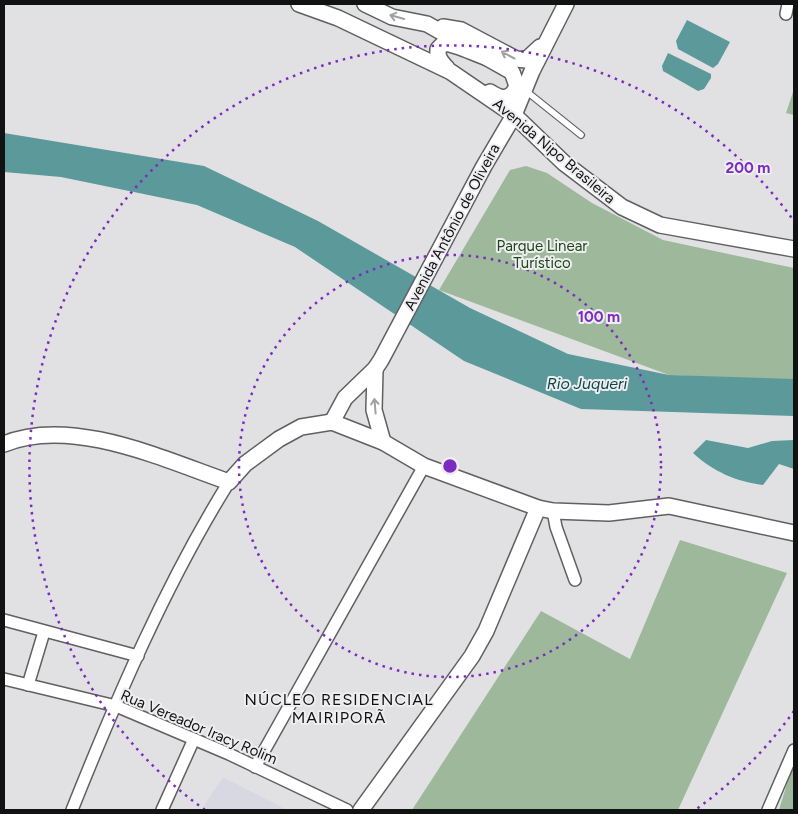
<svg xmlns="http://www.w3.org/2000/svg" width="798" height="814" viewBox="0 0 798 814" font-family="Figtree,sans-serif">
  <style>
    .built { fill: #d8d8e2 }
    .green { fill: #9db89a }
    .water { fill: #5b999a }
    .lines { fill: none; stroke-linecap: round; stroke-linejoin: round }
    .service-casing { stroke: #606062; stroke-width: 8 }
    .minor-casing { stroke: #606062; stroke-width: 14 }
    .tertiary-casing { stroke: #606062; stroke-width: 18 }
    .service { stroke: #fff; stroke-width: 5.5 }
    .minor { stroke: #fff; stroke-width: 11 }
    .tertiary { stroke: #fff; stroke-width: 15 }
    .oneway { stroke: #a0a0a0 }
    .ring { fill: none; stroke: #7b2cbf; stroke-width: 2.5; stroke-dasharray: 2.5 5 }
    .labels { text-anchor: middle; stroke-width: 4; stroke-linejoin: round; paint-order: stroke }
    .street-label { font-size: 15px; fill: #111212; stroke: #eeeef1 }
    .park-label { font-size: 15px; fill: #1a4816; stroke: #eeeef1 }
    .water-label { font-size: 16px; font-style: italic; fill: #0c4647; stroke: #eeeef1 }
    .neighbourhood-label { font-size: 16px; letter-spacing: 1px; fill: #111212; stroke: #eeeef1 }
    .centre { fill: #7b2cbf; stroke: #eeeef1; stroke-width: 2.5 }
    .ring-label { font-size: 15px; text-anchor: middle; font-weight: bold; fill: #7b2cbf; stroke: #eeeef1; stroke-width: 4; stroke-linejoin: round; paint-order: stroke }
  </style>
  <rect width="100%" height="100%" fill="#e1e1e3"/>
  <path class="built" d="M 223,777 L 287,810 L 201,810 Z"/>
  <g class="green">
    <path d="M 794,89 L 794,115 L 786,113 Z"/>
    <path d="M 526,166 L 547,173 L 592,203 L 663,240 L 794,268 L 794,381 L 669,375 L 439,290 L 510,170 Z"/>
    <path d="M 680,540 L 787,573 L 678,810 L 412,810 L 541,611 L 630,659 Z"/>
    <path d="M 794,761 L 794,810 L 779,810 Z"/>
  </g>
  <g class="water">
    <path d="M 687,20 L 730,42 L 718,64 L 713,68 L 678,49 L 676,41 Z"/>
    <path d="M 668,53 L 711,74 L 711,78 L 704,89 L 698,91 L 663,71 L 662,66 Z"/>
    <path d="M 4,133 L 204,166 L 318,221 L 470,308 L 568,354 L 669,375 L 794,379 L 794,416 L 581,409 L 464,361 L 295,247 L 197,205 L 61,177 L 4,172 Z"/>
    <path d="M 706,440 L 748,448 L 772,441 L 794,440 L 794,469 L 779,464 L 763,485 C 735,481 714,472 693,453 Z"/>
  </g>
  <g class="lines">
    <g class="service-casing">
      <path id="service" d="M 526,91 L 581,135"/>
    </g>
    <g class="minor-casing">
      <g id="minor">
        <path d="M 786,14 L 788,4"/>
        <path d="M 553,511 L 556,527 L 575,580"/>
        <path d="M 4,620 L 138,656"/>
        <path d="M 4,679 L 116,706 L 229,754 L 347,810"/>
        <path d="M 28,685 L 44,632"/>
        <path d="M 255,767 L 424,466"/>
        <path d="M 72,810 C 116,700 166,583 229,482"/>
        <path d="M 162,810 L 194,739"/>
        <path d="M 768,810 L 794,750"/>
      </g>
    </g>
    <g class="tertiary-casing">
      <g id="tertiary">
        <path d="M 299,4 L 338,18 L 451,72 L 514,115 L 564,163 L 622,207 L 660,225 L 794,249"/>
        <path d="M 365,4 L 392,17 L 427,24 L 512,72 L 517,86 C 511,100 502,100 490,92"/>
        <path d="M 443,27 L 461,30 L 516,59 L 526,60 L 540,47"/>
        <path d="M 447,68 C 441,62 437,57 438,49 L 444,43 C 457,44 477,55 491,59"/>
        <path d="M 375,369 L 374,410 L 383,442"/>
        <path d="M 332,422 L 345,398 L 375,369 L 381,360 L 484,166 L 514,115 L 532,71 L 566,4"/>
        <path d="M 4,444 C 71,416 163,459 229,482 L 245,464 L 279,439 L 301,427 L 332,422 L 383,442 L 424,466 L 538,508 L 553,511 L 609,513 L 669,506 L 794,533"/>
        <path d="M 361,810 L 472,656 L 486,631 L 538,508"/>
      </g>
    </g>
    <use href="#service" class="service"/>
    <use href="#minor" class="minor"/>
    <use href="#tertiary" class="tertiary"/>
  </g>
  <defs><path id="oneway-shaft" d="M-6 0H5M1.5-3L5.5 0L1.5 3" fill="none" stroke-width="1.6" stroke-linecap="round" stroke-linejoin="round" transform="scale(1.25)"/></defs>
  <g class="oneway">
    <use href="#oneway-shaft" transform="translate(397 17) rotate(-164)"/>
    <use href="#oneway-shaft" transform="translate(508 55) rotate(-152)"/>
    <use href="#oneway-shaft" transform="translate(375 406) rotate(-95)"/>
  </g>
  <g class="ring">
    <circle cx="450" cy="466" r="211"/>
    <path d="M794 711A422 422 0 0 1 695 810M205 810A422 422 0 1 1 794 221"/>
  </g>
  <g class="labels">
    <g class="street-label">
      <text transform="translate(554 151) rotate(40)" y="5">Avenida Nipo Brasileira</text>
      <text transform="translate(452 227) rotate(-62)" y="5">Avenida Antônio de Oliveira</text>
      <text transform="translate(199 727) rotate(23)" y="5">Rua Vereador Iracy Rolim</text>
    </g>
    <g class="park-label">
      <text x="542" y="251">Parque Linear<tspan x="542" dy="17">Turístico</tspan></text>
    </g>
    <g class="water-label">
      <text x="587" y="389">Rio Juqueri</text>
    </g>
    <g class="neighbourhood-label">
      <text x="339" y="705">NÚCLEO RESIDENCIAL<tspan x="339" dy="18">MAIRIPORÃ</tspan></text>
    </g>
  </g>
  <circle cx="450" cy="466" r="8" class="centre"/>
  <g class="ring-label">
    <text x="748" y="173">200 m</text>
    <text x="599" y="322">100 m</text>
  </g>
  <rect width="798" height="814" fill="none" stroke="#111212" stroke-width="10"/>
</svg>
